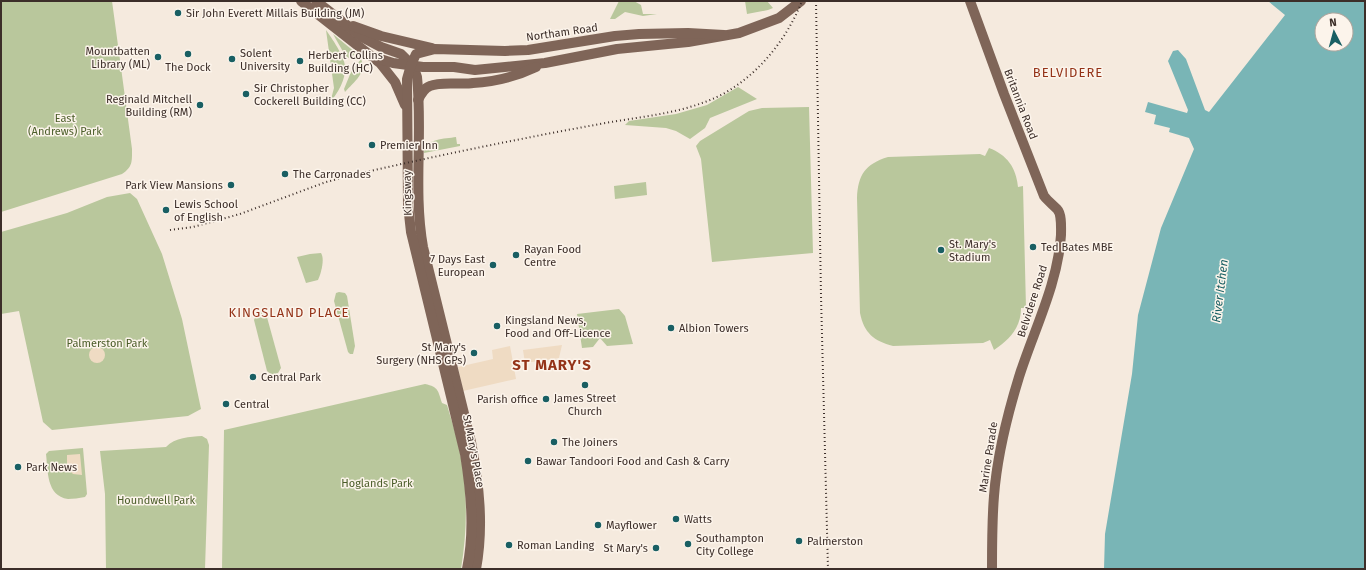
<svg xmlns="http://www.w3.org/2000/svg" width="1366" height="570" viewBox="0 0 1366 570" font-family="'Fira Sans',sans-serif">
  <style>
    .green { fill: #b9c79c }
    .plaza { fill: #efdbc3 }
    .water { fill: #79b5b6; fill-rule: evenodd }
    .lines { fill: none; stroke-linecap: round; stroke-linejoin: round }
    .major { stroke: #7f6558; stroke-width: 10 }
    .rail { stroke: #3c2e29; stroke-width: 2; stroke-dasharray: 1 3; stroke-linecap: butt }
    .poi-dot { fill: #195f63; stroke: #fcf4eb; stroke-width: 1.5 }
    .labels { text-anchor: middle; stroke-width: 3; stroke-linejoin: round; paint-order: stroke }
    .poi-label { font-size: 11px; fill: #3c2e29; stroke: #fcf4eb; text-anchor: start }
    .street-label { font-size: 11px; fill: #3c2e29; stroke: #fcf4eb }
    .park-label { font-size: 11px; fill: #4b5d29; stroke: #fcf4eb }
    .water-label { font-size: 12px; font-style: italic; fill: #195f63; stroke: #fcf4eb }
    .quarter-label { font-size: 13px; letter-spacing: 1px; fill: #943318; stroke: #fcf4eb }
    .district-label { font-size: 15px; font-weight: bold; letter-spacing: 1px; fill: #943318; stroke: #fcf4eb }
  </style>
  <rect width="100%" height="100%" fill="#f5eade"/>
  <g class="green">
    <path d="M 1,1 L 112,1 L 132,149 C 132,161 133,167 122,174 L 1,212 Z"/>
    <path d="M 619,1 L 634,1 L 641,5 L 643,14 L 657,14 L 643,16 L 625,12 L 615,19 L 610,19 Z"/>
    <path d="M 745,1 L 778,1 L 767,1 L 773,8 L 768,10 L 747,14 Z"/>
    <path d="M 326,30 C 331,37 345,57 345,66 C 346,80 338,92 330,103 L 334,88 Z"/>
    <path d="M 333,34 L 356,53 L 350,58 L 346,57 Z"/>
    <path d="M 361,59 C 367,73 354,82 345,92 L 344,89 L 351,72 Z"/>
    <path d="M 738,87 L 757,99 L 710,118 L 705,128 L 690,139 L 676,131 L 666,128 L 625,125 L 629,121 L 676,114 L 707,105 Z"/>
    <path d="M 809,107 L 813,253 L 712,262 L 701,159 L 696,146 L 700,141 L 749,111 L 762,108 Z"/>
    <path d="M 456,137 L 457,144 L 460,144 L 460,146 L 424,153 C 425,138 445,139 456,137 Z"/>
    <path d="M 989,148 C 1007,155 1016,167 1018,187 L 1023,186 L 1026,308 L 1021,308 C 1021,328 1009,340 994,350 L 990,340 L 983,343 L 893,346 C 874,341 864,333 860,313 L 857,198 C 858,175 865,164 888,157 L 980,154 L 985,156 Z"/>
    <path d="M 646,182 L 647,195 L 615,199 L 614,186 Z"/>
    <path d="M 130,193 L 137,199 L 162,254 L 182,319 L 201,409 L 188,416 L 52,430 L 43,422 L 19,311 L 1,314 L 1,232 L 67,213 L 107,197 Z"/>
    <path d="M 321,253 C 325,259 321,274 318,280 L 306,283 L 297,257 L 310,254 Z"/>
    <path d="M 339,292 L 345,293 L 347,296 L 355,346 L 353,354 L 350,354 L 348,352 L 334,301 L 336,293 Z"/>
    <path d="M 263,309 L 265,310 L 281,368 L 278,373 L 272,375 L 267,371 L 254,320 L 256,315 Z"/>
    <path d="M 619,309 L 625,316 L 633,344 L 607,346 L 600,338 L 593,347 L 582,348 L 577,314 Z"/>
    <path d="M 425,384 C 439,387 438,391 442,403 L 447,405 C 452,422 458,440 461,458 C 468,495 467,532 461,569 L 222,569 L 224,430 Z"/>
    <path d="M 202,436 L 207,439 L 209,445 L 205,569 L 106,569 L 105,494 L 100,451 L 166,447 C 175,437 190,437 202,436 Z"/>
    <path d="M 83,448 L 87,494 L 85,497 C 79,498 73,499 68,499 C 46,496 48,470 46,454 L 49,451 Z"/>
  </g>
  <g class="plaza">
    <path d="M 562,345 L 559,358 L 525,363 L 523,350 Z"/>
    <path d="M 510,346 L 516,379 L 463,391 L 458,367 L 493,359 L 492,350 Z"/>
    <circle cx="97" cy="355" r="8"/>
    <path d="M 80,454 L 82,475 L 73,474 L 67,468 L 67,455 Z"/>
  </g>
  <path class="water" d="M 1268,1 L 1365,1 L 1365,569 L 1104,569 L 1105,534 L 1132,374 L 1138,315 L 1161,228 L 1194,149 L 1189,138 L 1169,132 L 1170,128 L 1154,124 L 1156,115 L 1145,112 L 1148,102 L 1187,113 L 1188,110 L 1168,61 L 1173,51 L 1178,50 L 1186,59 L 1205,110 L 1209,112 L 1285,15 ZM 1322,20 L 1346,20 L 1346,44 L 1322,44 Z"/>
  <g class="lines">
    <g class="major">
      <path d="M 301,1 L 380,63 L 395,82 L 405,105"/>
      <path d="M 316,1 L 362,37 L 381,47 L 401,54 L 408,61 L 415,71 L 417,77 C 423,133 413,191 423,247 L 471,442 C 479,484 484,526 476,569"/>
      <path d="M 970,1 L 1004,94 L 1044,196 C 1048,201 1052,204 1057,209 C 1062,214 1061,228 1061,235 C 1058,284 1033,332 1019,377 C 1007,416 997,456 994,496 C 992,520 992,545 992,569"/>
      <path d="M 353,26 L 381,36 L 432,48"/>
      <path d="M 374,57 L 393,63 L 423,67 L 454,67 L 475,70 L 545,63 L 617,49 L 688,42 L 739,33 L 779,18 L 801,1"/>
      <path d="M 418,100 C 421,94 424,88 430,86 C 441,81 461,85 473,83 C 494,82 517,76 536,67"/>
      <path d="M 467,569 C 475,531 471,492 465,454 L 411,232 L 408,205 L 407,79 L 411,65 L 416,54 L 435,49 L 505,51 L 528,50 L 615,36 L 639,34 L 688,33 L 724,35"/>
    </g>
    <g class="rail">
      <path d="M 816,1 L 821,296 L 828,569"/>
      <path d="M 170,230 L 193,227 L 240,214 L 326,182 L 353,175 C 435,156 518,139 600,124 C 642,116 684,114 723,94 C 759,74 787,39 802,1"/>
    </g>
  </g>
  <g class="poi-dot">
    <circle cx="178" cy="13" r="4"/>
    <circle cx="188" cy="54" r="4"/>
    <circle cx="158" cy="57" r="4"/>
    <circle cx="232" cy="59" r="4"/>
    <circle cx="300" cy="61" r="4"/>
    <circle cx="246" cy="94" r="4"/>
    <circle cx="200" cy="105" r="4"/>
    <circle cx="372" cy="145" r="4"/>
    <circle cx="285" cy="174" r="4"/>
    <circle cx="231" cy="185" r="4"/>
    <circle cx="166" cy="210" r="4"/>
    <circle cx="1033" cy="247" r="4"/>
    <circle cx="941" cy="250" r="4"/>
    <circle cx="516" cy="255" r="4"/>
    <circle cx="493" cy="265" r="4"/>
    <circle cx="497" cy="326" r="4"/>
    <circle cx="671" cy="328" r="4"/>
    <circle cx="474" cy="353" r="4"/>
    <circle cx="253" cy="377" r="4"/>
    <circle cx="585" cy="385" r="4"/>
    <circle cx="546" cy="399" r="4"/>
    <circle cx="226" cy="404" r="4"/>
    <circle cx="554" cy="442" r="4"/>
    <circle cx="528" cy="461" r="4"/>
    <circle cx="18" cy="467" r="4"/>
    <circle cx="676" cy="519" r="4"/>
    <circle cx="598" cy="525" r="4"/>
    <circle cx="799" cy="541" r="4"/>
    <circle cx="688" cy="544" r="4"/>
    <circle cx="509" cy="545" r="4"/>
    <circle cx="656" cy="548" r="4"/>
  </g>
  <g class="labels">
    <g class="poi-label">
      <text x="186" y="17">Sir John Everett Millais Building (JM)</text>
      <text x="150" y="55" text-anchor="end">Mountbatten<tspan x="150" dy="13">Library (ML)</tspan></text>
      <text x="240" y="57">Solent<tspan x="240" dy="13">University</tspan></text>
      <text x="308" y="59">Herbert Collins<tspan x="308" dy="13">Building (HC)</tspan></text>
      <text x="188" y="71" text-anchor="middle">The Dock</text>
      <text x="254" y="92">Sir Christopher<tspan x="254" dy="13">Cockerell Building (CC)</tspan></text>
      <text x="192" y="103" text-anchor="end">Reginald Mitchell<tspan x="192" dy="13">Building (RM)</tspan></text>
      <text x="380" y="149">Premier Inn</text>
      <text x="293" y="178">The Carronades</text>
      <text x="223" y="189" text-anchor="end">Park View Mansions</text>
      <text x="174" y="208">Lewis School<tspan x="174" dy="13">of English</tspan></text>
      <text x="949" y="248">St. Mary's<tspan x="949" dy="13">Stadium</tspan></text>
      <text x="1041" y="251">Ted Bates MBE</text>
      <text x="524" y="253">Rayan Food<tspan x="524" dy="13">Centre</tspan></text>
      <text x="485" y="263" text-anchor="end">7 Days East<tspan x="485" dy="13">European</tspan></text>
      <text x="505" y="324">Kingsland News,<tspan x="505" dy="13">Food and Off-Licence</tspan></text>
      <text x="679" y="332">Albion Towers</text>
      <text x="466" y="351" text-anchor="end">St Mary's<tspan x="466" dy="13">Surgery (NHS GPs)</tspan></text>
      <text x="261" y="381">Central Park</text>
      <text x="585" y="402" text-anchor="middle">James Street<tspan x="585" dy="13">Church</tspan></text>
      <text x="538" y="403" text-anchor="end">Parish office</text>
      <text x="234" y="408">Central</text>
      <text x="562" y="446">The Joiners</text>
      <text x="536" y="465">Bawar Tandoori Food and Cash &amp; Carry</text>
      <text x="26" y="471">Park News</text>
      <text x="684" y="523">Watts</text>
      <text x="606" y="529">Mayflower</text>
      <text x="696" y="542">Southampton<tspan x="696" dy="13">City College</tspan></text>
      <text x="807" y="545">Palmerston</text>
      <text x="517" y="549">Roman Landing</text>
      <text x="648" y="552" text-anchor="end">St Mary's</text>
    </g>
    <g class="street-label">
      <text transform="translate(562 32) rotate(-8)" y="4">Northam Road</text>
      <text transform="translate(1021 104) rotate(69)" y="4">Britannia Road</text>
      <text transform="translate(407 193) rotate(-91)" y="4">Kingsway</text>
      <text transform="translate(1032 301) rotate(-72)" y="4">Belvidere Road</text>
      <text transform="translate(474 451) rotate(79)" y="4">St Mary's Place</text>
      <text transform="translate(988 457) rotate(-81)" y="4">Marine Parade</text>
    </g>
    <g class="park-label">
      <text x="65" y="122">East<tspan x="65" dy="13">(Andrews) Park</tspan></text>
      <text x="107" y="347">Palmerston Park</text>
      <text x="377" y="487">Hoglands Park</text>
      <text x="156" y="504">Houndwell Park</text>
    </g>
    <g class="water-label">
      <text transform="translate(1220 291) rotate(-83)" y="4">River Itchen</text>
    </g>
    <g class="quarter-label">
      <text x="1068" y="77">BELVIDERE</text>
      <text x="289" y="317">KINGSLAND PLACE</text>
    </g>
    <g class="district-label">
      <text x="552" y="370">ST MARY'S</text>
    </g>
  </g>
  <rect width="1366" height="570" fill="none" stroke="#3c2e29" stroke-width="4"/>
  <g transform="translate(1334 32) rotate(354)"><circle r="19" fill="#fcf4eb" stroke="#afa59d"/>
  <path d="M0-3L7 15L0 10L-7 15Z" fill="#195f63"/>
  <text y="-6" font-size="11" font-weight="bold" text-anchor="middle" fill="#3c2e29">N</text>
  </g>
</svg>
